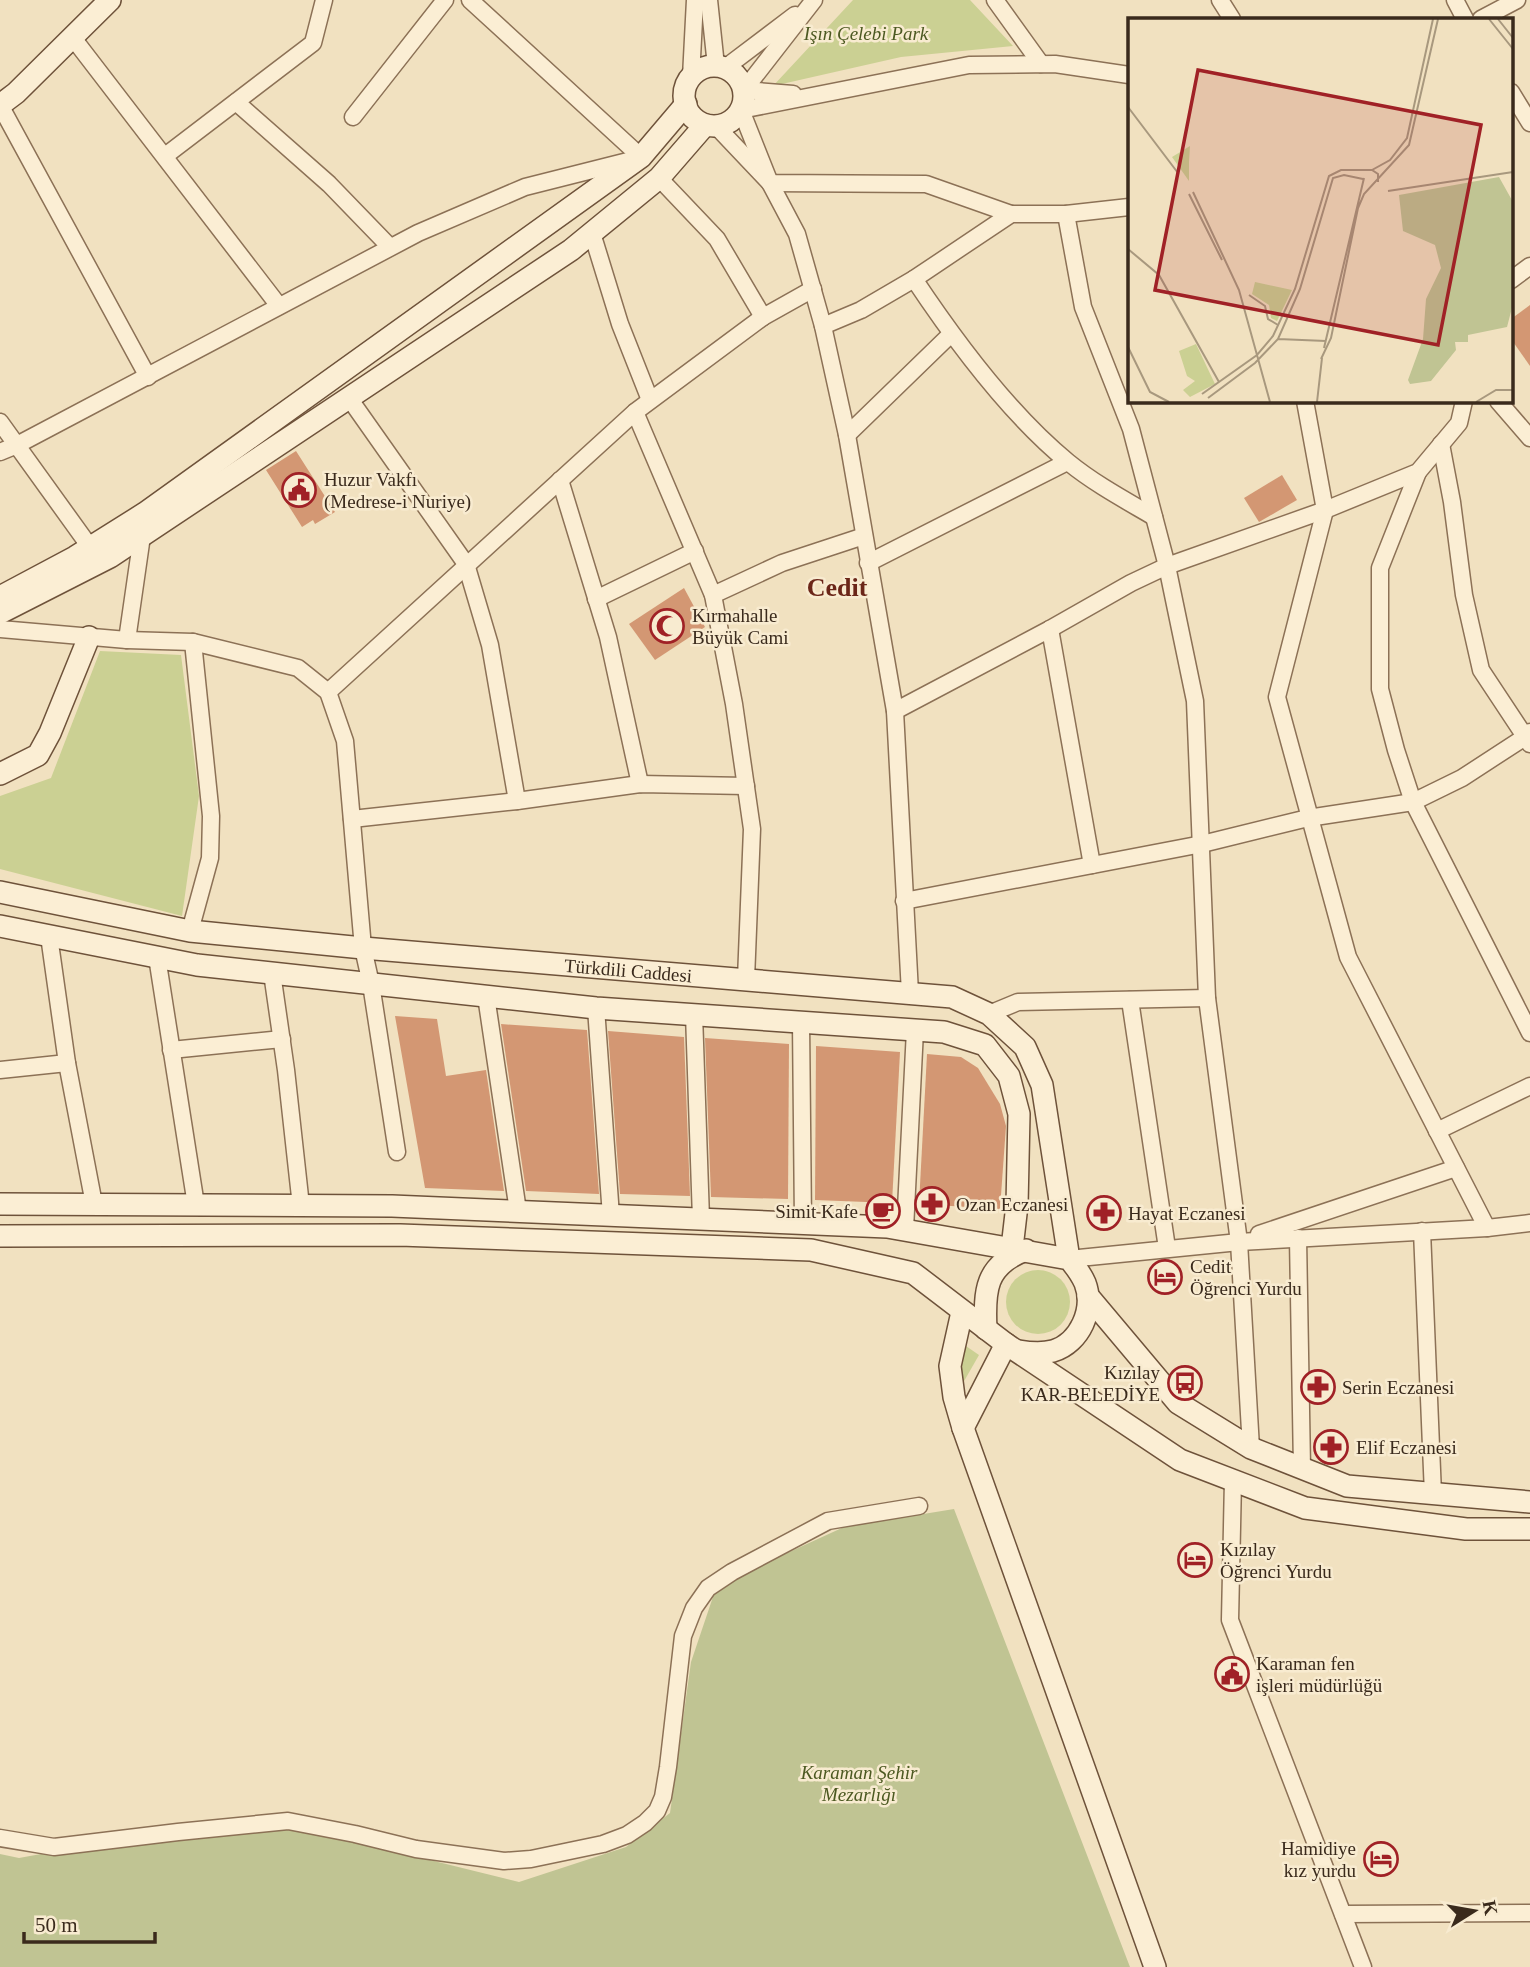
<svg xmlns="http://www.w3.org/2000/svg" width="1530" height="1967" viewBox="0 0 1530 1967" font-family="Georgia,serif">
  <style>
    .green { fill: #cbd093 }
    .cemetery { fill: #c0c493 }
    .building { fill: #d39773 }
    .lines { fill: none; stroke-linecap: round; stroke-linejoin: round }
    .street-casing { stroke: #8c7156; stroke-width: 19 }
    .secondary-casing { stroke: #6e523a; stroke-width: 24 }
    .street { stroke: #fbeed4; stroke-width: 16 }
    .secondary { stroke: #fbeed4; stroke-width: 21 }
    .labels { text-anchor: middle; stroke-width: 5; stroke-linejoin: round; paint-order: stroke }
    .park-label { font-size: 19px; font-style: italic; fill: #4c5921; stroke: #f8ebd0 }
    .poi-label { font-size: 19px; fill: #3a2a1c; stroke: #f8ebd0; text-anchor: start }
    .street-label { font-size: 19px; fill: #3a2a1c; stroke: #f8ebd0 }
    .district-label { font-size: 26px; font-weight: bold; fill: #6b2618; stroke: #f8ebd0 }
    .inset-road { fill: none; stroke: #a8987e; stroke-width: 2 }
    .view { fill: #a02126; fill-opacity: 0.15; stroke: #a02126; stroke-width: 3.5 }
    .inset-edge { fill: none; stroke: #3a2a1c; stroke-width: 3.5 }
  </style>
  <rect width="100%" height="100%" fill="#f1e1c0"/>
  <g class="green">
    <path d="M 853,0 L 970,0 L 1013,46 L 901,57 L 773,86 Z"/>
    <path d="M 100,651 L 181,655 L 199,796 L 182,916 L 0,869 L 0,796 L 51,778 Z"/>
    <circle cx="1038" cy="1302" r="32"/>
    <path d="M 963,1344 L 979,1355 L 959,1390 Z"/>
  </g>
  <path class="cemetery" d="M 954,1509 L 1130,1967 L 0,1967 L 0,1854 L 19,1858 L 123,1839 L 292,1826 L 519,1882 L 626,1847 L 670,1813 L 691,1662 L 717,1585 L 844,1527 Z"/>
  <g class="building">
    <path d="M 1530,305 L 1530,366 L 1511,339 L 1511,319 Z"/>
    <path d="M 296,451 L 335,512 L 315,524 L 313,520 L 302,527 L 266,470 Z"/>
    <path d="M 1282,475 L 1297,500 L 1259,522 L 1244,498 Z"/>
    <path d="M 684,588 L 705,627 L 655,660 L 629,624 Z"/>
    <path d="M 395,1016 L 437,1019 L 446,1076 L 486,1070 L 504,1191 L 425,1188 Z"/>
    <path d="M 501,1024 L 587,1030 L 599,1194 L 526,1191 Z"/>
    <path d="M 608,1031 L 684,1037 L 690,1196 L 620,1194 Z"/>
    <path d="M 705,1038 L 789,1044 L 788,1199 L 711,1197 Z"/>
    <path d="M 816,1046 L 900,1052 L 892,1203 L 815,1200 Z"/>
    <path d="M 927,1054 L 961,1057 L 978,1068 L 1000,1104 L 1006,1126 L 1000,1209 L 919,1204 Z"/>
  </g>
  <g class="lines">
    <g class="street-casing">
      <g id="street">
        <path d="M 470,0 L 641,157"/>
        <path d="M 709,0 L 716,66"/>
        <path d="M 995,0 L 1041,64"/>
        <path d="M 1220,0 L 1232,19"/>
        <path d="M 1455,0 L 1465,19"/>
        <path d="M 1481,19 L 1517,0"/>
        <path d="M 73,38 L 279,306"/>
        <path d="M 725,68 L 795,15"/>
        <path d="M 691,77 L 695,0"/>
        <path d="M 744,90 L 814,0"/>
        <path d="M 744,90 L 793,94"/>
        <path d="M 1511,92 L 1530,123"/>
        <path d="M 236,102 L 329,184 L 390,247"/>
        <path d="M 0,105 L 148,377"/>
        <path d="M 353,117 L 445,0"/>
        <path d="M 716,126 L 770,183 L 926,184 L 1011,214"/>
        <path d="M 165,156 L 313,43 L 324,0"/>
        <path d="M 659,178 L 717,239 L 763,317"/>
        <path d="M 1066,214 L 1083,307 L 1131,429 L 1167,566 L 1195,701 L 1207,998 L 1239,1242 L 1251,1448"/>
        <path d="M 592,233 L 620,324 L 650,400"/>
        <path d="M 914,279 C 956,342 1009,414 1068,462 C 1095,484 1125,500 1154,517"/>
        <path d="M 1511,280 L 1530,266"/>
        <path d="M 823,326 L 861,310 L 914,279 L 1011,214 L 1066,214 L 1129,207"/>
        <path d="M 349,398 L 466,564 L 490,645 L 517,801"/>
        <path d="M 1305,401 L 1325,510 L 1277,697 L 1348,957 L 1487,1228"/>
        <path d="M 1498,401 L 1530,438"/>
        <path d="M 635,412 L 713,595 L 734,704 L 752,829 L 746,979"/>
        <path d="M 0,422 L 90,547"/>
        <path d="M 847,435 L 951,334"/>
        <path d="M 1441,444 L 1452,502 L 1464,595 L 1481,670 L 1530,744"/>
        <path d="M 0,452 L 17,445 L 418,233 L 525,187 L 632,160"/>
        <path d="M 1418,472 L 1380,568 L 1380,689 L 1396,750 L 1413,802 L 1530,1033"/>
        <path d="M 560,480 L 608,637 L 640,784"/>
        <path d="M 868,563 L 1067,462"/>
        <path d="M 713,595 L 782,563 L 864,536"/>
        <path d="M 596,599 L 695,551"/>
        <path d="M 0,629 L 127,640 L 193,642 L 298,668 L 328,692 L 345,741 L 363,948 L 371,984 L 397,1152"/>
        <path d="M 1050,629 L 1092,865"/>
        <path d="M 127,640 L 142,536"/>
        <path d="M 328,692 L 635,412 L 763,317 L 813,289"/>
        <path d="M 895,711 L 1050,629 L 1131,583 L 1167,566 L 1325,510 L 1418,472 L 1459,423 L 1464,401"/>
        <path d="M 352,819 L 517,801 L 640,784 L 746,786"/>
        <path d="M 904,901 L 1202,844 L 1308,818 L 1413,802 L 1462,778 L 1525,737 L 1530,732"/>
        <path d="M 190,931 L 210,858 L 211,816 L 193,642"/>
        <path d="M 49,936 L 67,1063 L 94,1204"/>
        <path d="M 157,957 L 196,1205"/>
        <path d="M 272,973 L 286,1070 L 301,1206"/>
        <path d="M 910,993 L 895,711 L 847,435 L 823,326 L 797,234 L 770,183 L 741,110 L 969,65 L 1055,64 L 1129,75"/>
        <path d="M 486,996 L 518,1211"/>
        <path d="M 1130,1000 L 1167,1248"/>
        <path d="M 596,1008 L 611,1216"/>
        <path d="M 694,1014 L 701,1219"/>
        <path d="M 989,1014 L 1018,1002 L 1207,998"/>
        <path d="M 801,1022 L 803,1224"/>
        <path d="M 171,1050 L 282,1039"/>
        <path d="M 0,1070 L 67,1063"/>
        <path d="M 1437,1131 L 1530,1086"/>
        <path d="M 905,1229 L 915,1030"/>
        <path d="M 1422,1231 L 1433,1494"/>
        <path d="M 1259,1234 L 1456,1168"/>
        <path d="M 1298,1238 L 1302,1468"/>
        <path d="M 1069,1259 L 1239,1242 L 1487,1228 L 1530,1223"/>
        <path d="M 1233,1480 L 1230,1620 L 1363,1967"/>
        <path d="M 0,1838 L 54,1847 L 178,1832 L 288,1821 L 355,1834 L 416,1849 L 504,1861 L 531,1859 L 603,1844 L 627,1835 L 645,1823 L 657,1811 L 663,1797 L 668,1767 L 683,1636 L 694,1608 L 708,1588 L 732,1572 L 828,1521 L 919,1506"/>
        <path d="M 1343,1914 L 1530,1913"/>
      </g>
    </g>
    <g class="secondary-casing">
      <g id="secondary">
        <circle cx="714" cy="96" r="30"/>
        <path d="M 0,105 L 16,93 L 110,0"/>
        <path d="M 0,597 L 75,557 L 145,513 L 641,157 L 686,104"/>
        <path d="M 0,613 L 110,557 L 571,250 L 659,178 L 705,125"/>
        <path d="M 0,774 L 38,755 L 50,733 L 89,637"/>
        <path id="s1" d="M 0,892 L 190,931 L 363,948 L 952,997 L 989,1014 L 1025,1047 L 1042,1085 L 1069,1259"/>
        <path d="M 0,926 L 197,965 L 596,1008 L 944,1032 L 985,1045 L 1009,1076 L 1019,1114 L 1017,1205 L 1012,1248"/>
        <path d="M 0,1204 L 392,1206 L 887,1227 L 1069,1259 C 1075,1266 1081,1274 1085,1283 C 1095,1309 1080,1343 1053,1351 C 1041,1354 1031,1353 1019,1351"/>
        <path d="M 0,1236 L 400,1235 L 811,1250 L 913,1273 L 1006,1344 L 1180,1460 L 1305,1508 L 1466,1529 L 1530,1529"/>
        <path d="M 1088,1296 L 1178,1403 L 1251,1448 L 1347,1486 L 1530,1502"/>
        <path d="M 962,1312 L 950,1366 L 954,1397 L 963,1428 L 1155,1967"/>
        <path d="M 986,1329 C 984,1291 985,1265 1026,1250"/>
        <path d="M 963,1428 L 1006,1344"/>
      </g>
    </g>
    <use href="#street" class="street"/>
    <use href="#secondary" class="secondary"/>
  </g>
  <defs>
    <g id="civic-ring" transform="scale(1.75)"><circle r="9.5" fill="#f8ebd0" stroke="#a02126" stroke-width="1.5"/><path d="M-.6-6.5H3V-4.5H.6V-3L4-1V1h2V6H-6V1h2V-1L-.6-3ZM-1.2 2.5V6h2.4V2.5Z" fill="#a02126"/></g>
    <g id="mosque-ring" transform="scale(1.75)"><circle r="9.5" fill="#f8ebd0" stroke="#a02126" stroke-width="1.5"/><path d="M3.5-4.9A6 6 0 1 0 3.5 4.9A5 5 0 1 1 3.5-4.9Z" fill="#a02126"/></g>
    <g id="pharmacy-ring" transform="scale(1.75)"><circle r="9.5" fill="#f8ebd0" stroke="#a02126" stroke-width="1.5"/><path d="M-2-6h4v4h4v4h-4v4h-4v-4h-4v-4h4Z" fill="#a02126"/></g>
    <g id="cafe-ring" transform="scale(1.75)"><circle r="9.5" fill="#f8ebd0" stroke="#a02126" stroke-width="1.5"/><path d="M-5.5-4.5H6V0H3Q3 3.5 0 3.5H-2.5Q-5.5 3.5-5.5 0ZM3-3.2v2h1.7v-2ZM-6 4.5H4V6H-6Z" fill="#a02126"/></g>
    <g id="hotel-ring" transform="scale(1.75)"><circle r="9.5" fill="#f8ebd0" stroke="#a02126" stroke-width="1.5"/><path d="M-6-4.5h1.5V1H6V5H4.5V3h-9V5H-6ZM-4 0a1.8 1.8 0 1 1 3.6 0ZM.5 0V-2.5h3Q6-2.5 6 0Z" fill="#a02126"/></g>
    <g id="bus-ring" transform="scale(1.75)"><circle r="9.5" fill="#f8ebd0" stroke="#a02126" stroke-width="1.5"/><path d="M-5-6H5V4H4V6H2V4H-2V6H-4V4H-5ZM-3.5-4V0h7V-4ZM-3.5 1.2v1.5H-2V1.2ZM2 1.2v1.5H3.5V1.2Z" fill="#a02126"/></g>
  </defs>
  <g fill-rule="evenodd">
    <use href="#civic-ring" x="299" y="490"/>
    <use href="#mosque-ring" x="667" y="626"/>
    <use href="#pharmacy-ring" x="932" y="1204"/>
    <use href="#cafe-ring" x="883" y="1211"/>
    <use href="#pharmacy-ring" x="1104" y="1213"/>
    <use href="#hotel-ring" x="1165" y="1277"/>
    <use href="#bus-ring" x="1185" y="1383"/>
    <use href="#pharmacy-ring" x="1318" y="1387"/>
    <use href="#pharmacy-ring" x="1331" y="1447"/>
    <use href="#hotel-ring" x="1195" y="1560"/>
    <use href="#civic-ring" x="1232" y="1674"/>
    <use href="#hotel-ring" x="1381" y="1859"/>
  </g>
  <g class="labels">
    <g class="park-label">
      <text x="866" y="40">Işın Çelebi Park</text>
      <text x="859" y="1779">Karaman Şehir<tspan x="859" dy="22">Mezarlığı</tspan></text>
    </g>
    <g class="poi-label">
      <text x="324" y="486">Huzur Vakfı<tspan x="324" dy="22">(Medrese-i Nuriye)</tspan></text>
      <text x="692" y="622">Kırmahalle<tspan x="692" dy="22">Büyük Cami</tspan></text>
      <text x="956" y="1211">Ozan Eczanesi</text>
      <text x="858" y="1218" text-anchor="end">Simit Kafe</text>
      <text x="1128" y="1220">Hayat Eczanesi</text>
      <text x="1190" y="1273">Cedit<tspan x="1190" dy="22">Öğrenci Yurdu</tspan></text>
      <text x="1160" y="1379" text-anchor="end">Kızılay<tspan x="1160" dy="22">KAR-BELEDİYE</tspan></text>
      <text x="1342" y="1394">Serin Eczanesi</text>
      <text x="1356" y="1454">Elif Eczanesi</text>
      <text x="1220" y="1556">Kızılay<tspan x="1220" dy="22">Öğrenci Yurdu</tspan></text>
      <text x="1256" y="1670">Karaman fen<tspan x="1256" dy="22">işleri müdürlüğü</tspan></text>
      <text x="1356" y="1855" text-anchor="end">Hamidiye<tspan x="1356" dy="22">kız yurdu</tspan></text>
    </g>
    <g class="street-label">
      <text dy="7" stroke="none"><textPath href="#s1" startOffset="634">Türkdili Caddesi</textPath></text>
    </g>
    <g class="district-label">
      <text x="837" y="596">Cedit</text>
    </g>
  </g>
  <g transform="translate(1128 18)">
    <rect width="385" height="385" fill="#f1e1c0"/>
    <path d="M 62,128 L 61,144 L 61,163 L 44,139 ZM 127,264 L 164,272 L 149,303 L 143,300 L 141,287 L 124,276 ZM 68,326 L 87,366 L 62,379 L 55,372 L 67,363 L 59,358 L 51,333 Z" fill="#cbd093"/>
    <path d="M 371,159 L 385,184 L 385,286 L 379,309 L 340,317 L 340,324 L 327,324 L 328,332 L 303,363 L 282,366 L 280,362 L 295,321 L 298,281 L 313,250 L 307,227 L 275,213 L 271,177 Z" fill="#c0c493"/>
    <path class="inset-road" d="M 361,1 L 385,31M 370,1 L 385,20M 0,89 L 50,155M 244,152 L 262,142 L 279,120 L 305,1M 260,173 L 385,154M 65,174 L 111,272 L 142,384M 61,176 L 94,242M 0,231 L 31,257 L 91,364M 121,277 L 137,288 L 140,301 L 150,307M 150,321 L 198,323M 0,329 L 22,374 L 41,384M 196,330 L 236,160M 193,341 L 203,320 L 230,190 L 236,176 L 281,127 L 310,1M 74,376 L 129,337 L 145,318 L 167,271 L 201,158 L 213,152 L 244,152 L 250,156 L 250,164M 80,380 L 127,345 L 150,321 L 172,271 L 205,160 L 216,157 L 235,161M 189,384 L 194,340M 348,384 L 368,372 L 385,372"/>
    <path class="view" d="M 70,52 L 353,107 L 310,327 L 27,272 Z"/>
    <rect width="385" height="385" class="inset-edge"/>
  </g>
  <g transform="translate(1474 1911) rotate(79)" stroke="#f8ebd0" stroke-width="5" paint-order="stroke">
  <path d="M0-5L12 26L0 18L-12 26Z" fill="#3a2a1c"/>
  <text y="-10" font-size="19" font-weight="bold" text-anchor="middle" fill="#3a2a1c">K</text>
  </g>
  <path d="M24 1932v10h131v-10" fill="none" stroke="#3a2a1c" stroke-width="3.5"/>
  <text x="35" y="1932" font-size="21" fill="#3a2a1c" stroke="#f8ebd0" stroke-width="5" paint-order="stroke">50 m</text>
</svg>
